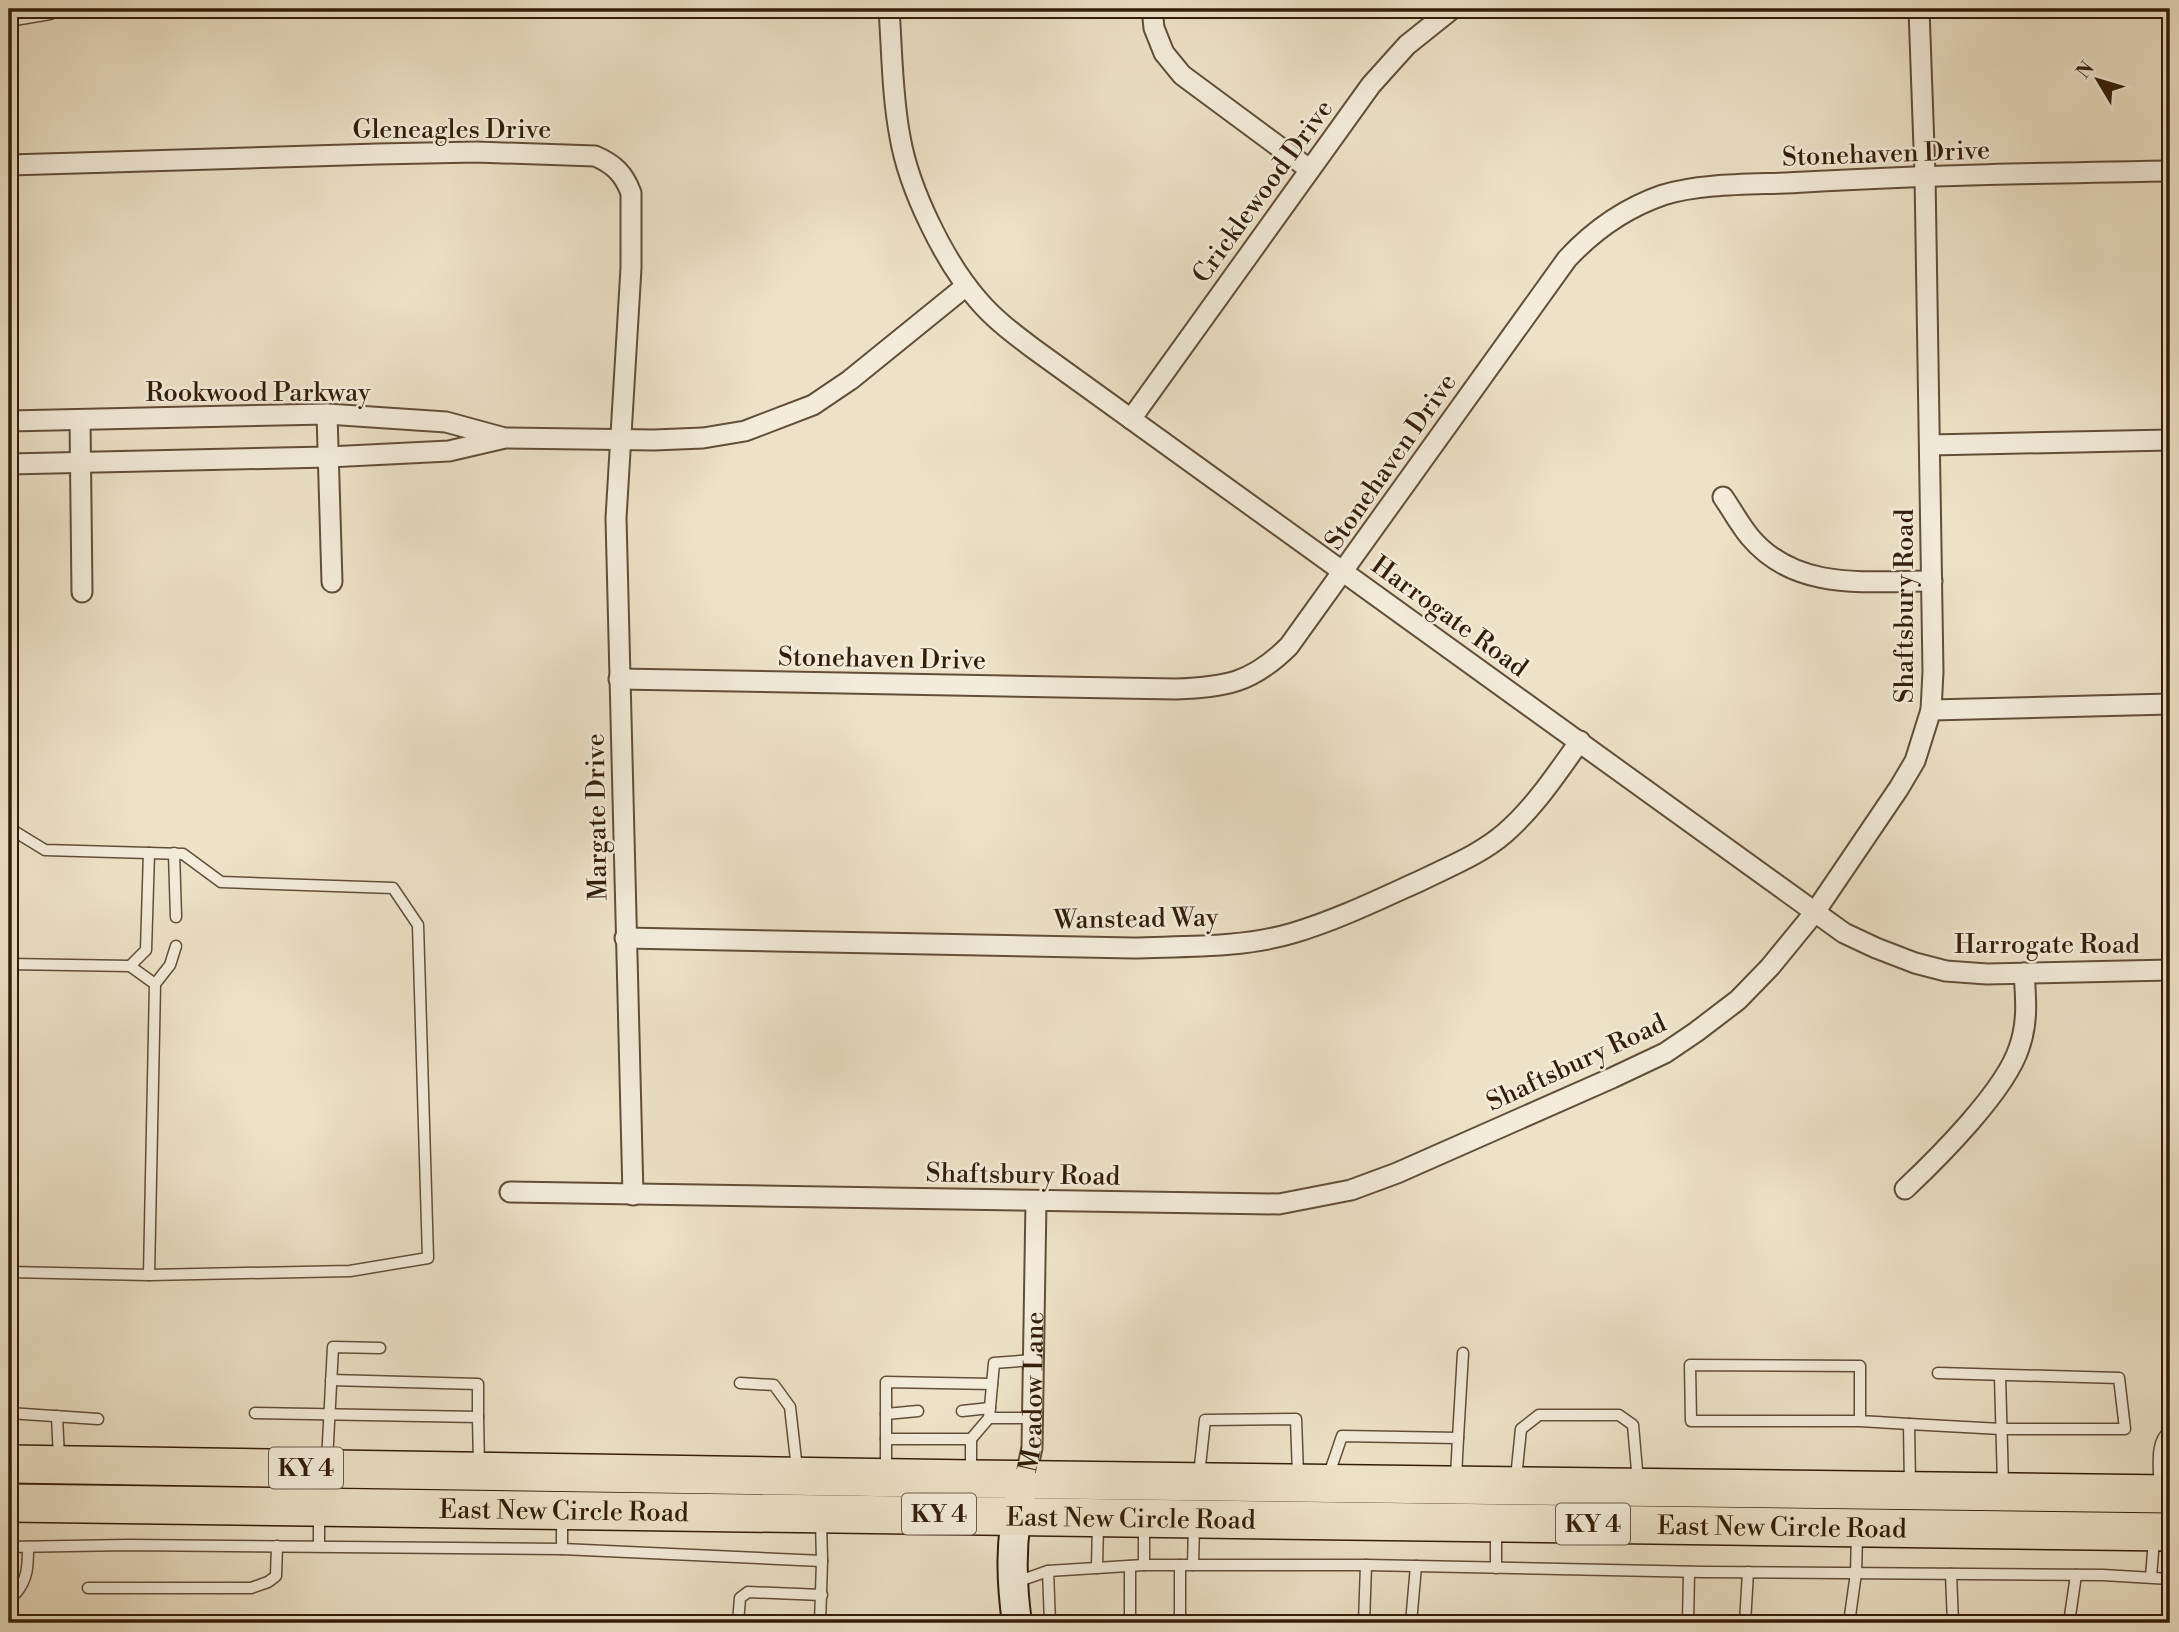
<svg xmlns="http://www.w3.org/2000/svg" width="2179" height="1632" viewBox="0 0 2179 1632" font-family="'Libre Bodoni',serif">
  <style>
    .lines { fill: none; stroke-linecap: round; stroke-linejoin: round }
    .lane-casing { stroke: #624e38; stroke-width: 13 }
    .street-casing { stroke: #624e38; stroke-width: 23 }
    .secondary-casing { stroke: #331d09; stroke-width: 32 }
    .highway-casing { stroke: #331d09; stroke-width: 40 }
    .lane { stroke: #f3ecdb; stroke-width: 10 }
    .street { stroke: #f3ecdb; stroke-width: 19 }
    .secondary { stroke: #f3ecdb; stroke-width: 28 }
    .highway { stroke: #ede2c7; stroke-width: 37 }
    .labels { text-anchor: middle; stroke-width: 5; stroke-linejoin: round; paint-order: stroke }
    .shield { fill: #f3ecdb; stroke: #6d5b48; stroke-width: 2 }
    .shield-label { font-size: 24px; font-weight: bold; fill: #331d09 }
    .street-label { font-size: 26px; fill: #331d09; stroke: #f3ecdb }
  </style>
  <rect width="100%" height="100%" fill="#ede2c7"/>
  <filter id="stains"><feTurbulence type="fractalNoise" baseFrequency=".00286" numOctaves="4"/><feColorMatrix values="0 0 0 0 .2 0 0 0 0 .09 0 0 0 0 .02 0 0 0 .5 -.17"/></filter>
  <radialGradient id="worn" r=".72"><stop offset=".6" stop-color="#630" stop-opacity="0"/><stop offset="1" stop-color="#630" stop-opacity=".3"/></radialGradient>
  <g class="lines">
    <g class="lane-casing">
      <g id="lane">
        <path d="M 9,21 L 50,14 L 64,9"/>
        <path d="M 9,828 L 45,850 L 183,854 L 221,882 L 393,888 L 418,925 L 428,1258 L 350,1271 L 149,1275"/>
        <path d="M 174,853 L 176,917"/>
        <path d="M 9,964 L 130,966 L 155,984 L 149,1275 L 9,1272"/>
        <path d="M 130,966 L 146,950 L 149,853"/>
        <path d="M 155,984 L 170,965 L 176,946"/>
        <path d="M 2000,1376 L 2003,1484"/>
        <path d="M 331,1380 L 478,1384 L 478,1417"/>
        <path d="M 740,1383 L 774,1385 L 790,1407 L 797,1469"/>
        <path d="M 962,1411 L 990,1408"/>
        <path d="M 9,1413 L 98,1419"/>
        <path d="M 255,1413 L 478,1417 L 479,1466"/>
        <path d="M 886,1414 L 918,1411"/>
        <path d="M 57,1416 L 59,1458"/>
        <path d="M 1032,1418 L 989,1418 L 994,1363 L 1033,1360"/>
        <path d="M 1860,1421 L 1860,1366 L 1690,1365 L 1691,1421 L 1860,1421 L 1909,1424 L 1910,1485"/>
        <path d="M 1909,1424 L 2001,1429 L 2125,1429 L 2119,1378 L 1938,1373"/>
        <path d="M 1458,1438 L 1463,1353"/>
        <path d="M 886,1439 L 971,1439 L 989,1418"/>
        <path d="M 971,1439 L 971,1474"/>
        <path d="M 327,1461 L 333,1347 L 380,1348"/>
        <path d="M 886,1472 L 886,1382 L 992,1384"/>
        <path d="M 1199,1475 L 1205,1420 L 1296,1419 L 1298,1475"/>
        <path d="M 1328,1477 L 1342,1436 L 1458,1438 L 1456,1477"/>
        <path d="M 1516,1478 L 1521,1429 L 1539,1415 L 1619,1415 L 1633,1425 L 1638,1482"/>
        <path d="M 2159,1486 C 2160,1467 2154,1443 2170,1430"/>
        <path d="M 1144,1524 L 1144,1565"/>
        <path d="M 319,1546 L 319,1515"/>
        <path d="M 9,1547 L 129,1545 L 562,1549 L 822,1561 L 821,1520"/>
        <path d="M 562,1549 L 562,1518"/>
        <path d="M 1193,1565 L 1194,1524"/>
        <path d="M 1130,1566 L 1130,1623"/>
        <path d="M 1097,1568 L 1098,1523"/>
        <path d="M 1496,1568 L 1496,1530"/>
        <path d="M 1048,1571 L 1050,1623"/>
        <path d="M 1951,1574 L 1953,1623"/>
        <path d="M 2151,1577 L 2154,1540"/>
        <path d="M 1016,1582 L 1048,1571 L 1144,1565 L 1366,1565 L 1704,1572 L 2103,1575 L 2170,1579"/>
        <path d="M 88,1588 L 251,1588 L 268,1582 L 276,1576 L 277,1546"/>
        <path d="M 9,1593 L 16,1593 C 28,1579 28,1565 28,1547"/>
        <path d="M 738,1623 L 740,1598 L 748,1592 L 822,1595"/>
        <path d="M 820,1623 L 822,1561"/>
        <path d="M 1180,1623 L 1180,1565"/>
        <path d="M 1364,1623 L 1366,1565"/>
        <path d="M 1411,1623 L 1416,1566"/>
        <path d="M 1688,1623 L 1689,1572"/>
        <path d="M 1745,1623 L 1748,1572"/>
        <path d="M 1849,1623 L 1856,1573 L 1857,1535"/>
        <path d="M 2069,1623 L 2076,1575"/>
      </g>
    </g>
    <g class="street-casing">
      <g id="street">
        <path d="M 889,9 C 892,51 892,95 900,137 C 909,189 944,261 978,300 C 994,319 1014,334 1034,349 L 1844,933 L 1876,948 L 1915,963 L 1946,971 L 1987,974 L 2170,970"/>
        <path d="M 1152,9 L 1154,28 L 1164,53 L 1182,75 L 1309,169"/>
        <path d="M 9,165 L 378,154 L 476,152 L 595,156 C 614,164 624,174 631,193 L 631,268 L 616,518 L 633,1195"/>
        <path d="M 327,414 L 332,582"/>
        <path d="M 1131,419 L 1371,85 L 1407,45 L 1452,9"/>
        <path d="M 80,420 L 82,592"/>
        <path d="M 9,421 L 327,414 L 446,422 L 501,437"/>
        <path d="M 1930,445 L 2170,440"/>
        <path d="M 9,464 L 328,457 L 449,451 L 505,438 L 654,440 L 703,438 L 745,431 L 813,405 L 850,380 L 966,286"/>
        <path d="M 1723,497 C 1732,510 1740,525 1750,537 C 1796,592 1868,581 1932,581"/>
        <path d="M 619,679 L 1176,689 C 1226,687 1252,683 1289,646 L 1567,259 C 1594,230 1625,208 1663,195 C 1705,182 1761,185 1805,182 C 1927,175 2048,173 2170,171"/>
        <path d="M 1931,710 L 2170,704"/>
        <path d="M 625,938 L 1133,948 C 1186,946 1242,948 1293,933 C 1337,920 1380,899 1422,880 C 1450,866 1481,854 1505,833 C 1535,807 1557,773 1580,741"/>
        <path d="M 1905,1189 C 1939,1157 2005,1091 2019,1048 C 2028,1023 2026,999 2024,973"/>
        <path d="M 510,1192 L 1279,1204 L 1351,1190 L 1397,1173 L 1612,1078 L 1665,1053 L 1696,1032 L 1738,1000 L 1770,967 L 1815,912 L 1899,788 L 1915,761 L 1931,710 L 1933,672 L 1925,175 L 1919,9"/>
        <path id="s1" d="M 1025,1479 L 1032,1448 L 1036,1201"/>
      </g>
    </g>
    <g class="secondary-casing">
      <path id="secondary" d="M 1017,1623 C 1011,1580 1010,1540 1020,1498"/>
    </g>
    <g class="highway-casing">
      <g id="highway">
        <path d="M 9,1464 L 972,1479 L 2170,1494"/>
        <path id="s2" d="M 9,1503 L 2170,1532"/>
      </g>
    </g>
    <use href="#lane" class="lane"/>
    <use href="#street" class="street"/>
    <use href="#secondary" class="secondary"/>
    <use href="#highway" class="highway"/>
  </g>
  <g class="labels">
    <g class="shield">
      <rect x="269" y="1447.5" width="74" height="41" rx="5"/>
      <rect x="902" y="1493.5" width="74" height="41" rx="5"/>
      <rect x="1556" y="1503.5" width="74" height="41" rx="5"/>
    </g>
    <g class="shield-label">
      <text x="306" y="1476">KY 4</text>
      <text x="939" y="1522">KY 4</text>
      <text x="1593" y="1532">KY 4</text>
    </g>
    <g class="street-label">
      <text x="452" y="138">Gleneagles Drive</text>
      <text transform="translate(1886 153) rotate(-2)" y="9">Stonehaven Drive</text>
      <text transform="translate(1262 191) rotate(-54)" y="9">Cricklewood Drive</text>
      <text x="258" y="401">Rookwood Parkway</text>
      <text transform="translate(1390 461) rotate(-55)" y="9">Stonehaven Drive</text>
      <text transform="translate(1904 606) rotate(-90)" y="9">Shaftsbury Road</text>
      <text transform="translate(1450 616) rotate(36)" y="9">Harrogate Road</text>
      <text transform="translate(882 658) rotate(1)" y="9">Stonehaven Drive</text>
      <text transform="translate(596 817) rotate(-91)" y="9">Margate Drive</text>
      <text transform="translate(1136 918) rotate(-1)" y="9">Wanstead Way</text>
      <text x="2047" y="953">Harrogate Road</text>
      <text transform="translate(1576 1062) rotate(-25)" y="9">Shaftsbury Road</text>
      <text transform="translate(1023 1174) rotate(1)" y="9">Shaftsbury Road</text>
      <text dy="9" stroke="none"><textPath href="#s1" startOffset="88">Meadow Lane</textPath></text>
      <text dy="9" stroke="none"><textPath href="#s2" startOffset="555">East New Circle Road</textPath></text>
      <text dy="9" stroke="none"><textPath href="#s2" startOffset="1122">East New Circle Road</textPath></text>
      <text dy="9" stroke="none"><textPath href="#s2" startOffset="1773">East New Circle Road</textPath></text>
    </g>
  </g>
  <rect width="2179" height="1632" fill="none" stroke="#ede2c7" stroke-width="35"/>
  <rect x="10" y="10" width="2158" height="1611" fill="none" stroke="#331d09" stroke-width="3.5"/>
  <rect x="18" y="18" width="2144" height="1597" fill="none" stroke="#331d09" stroke-width="2"/>
  <g transform="translate(2098 80) rotate(308)" stroke="#f3ecdb" stroke-width="5" paint-order="stroke">
  <path d="M0-5L12 26L0 18L-12 26Z" fill="#331d09"/>
  <text y="-10" font-size="19" font-weight="bold" text-anchor="middle" fill="#331d09">N</text>
  </g>
  <rect width="100%" height="100%" filter="url(#stains)"/>
  <rect width="100%" height="100%" fill="url(#worn)"/>
</svg>
